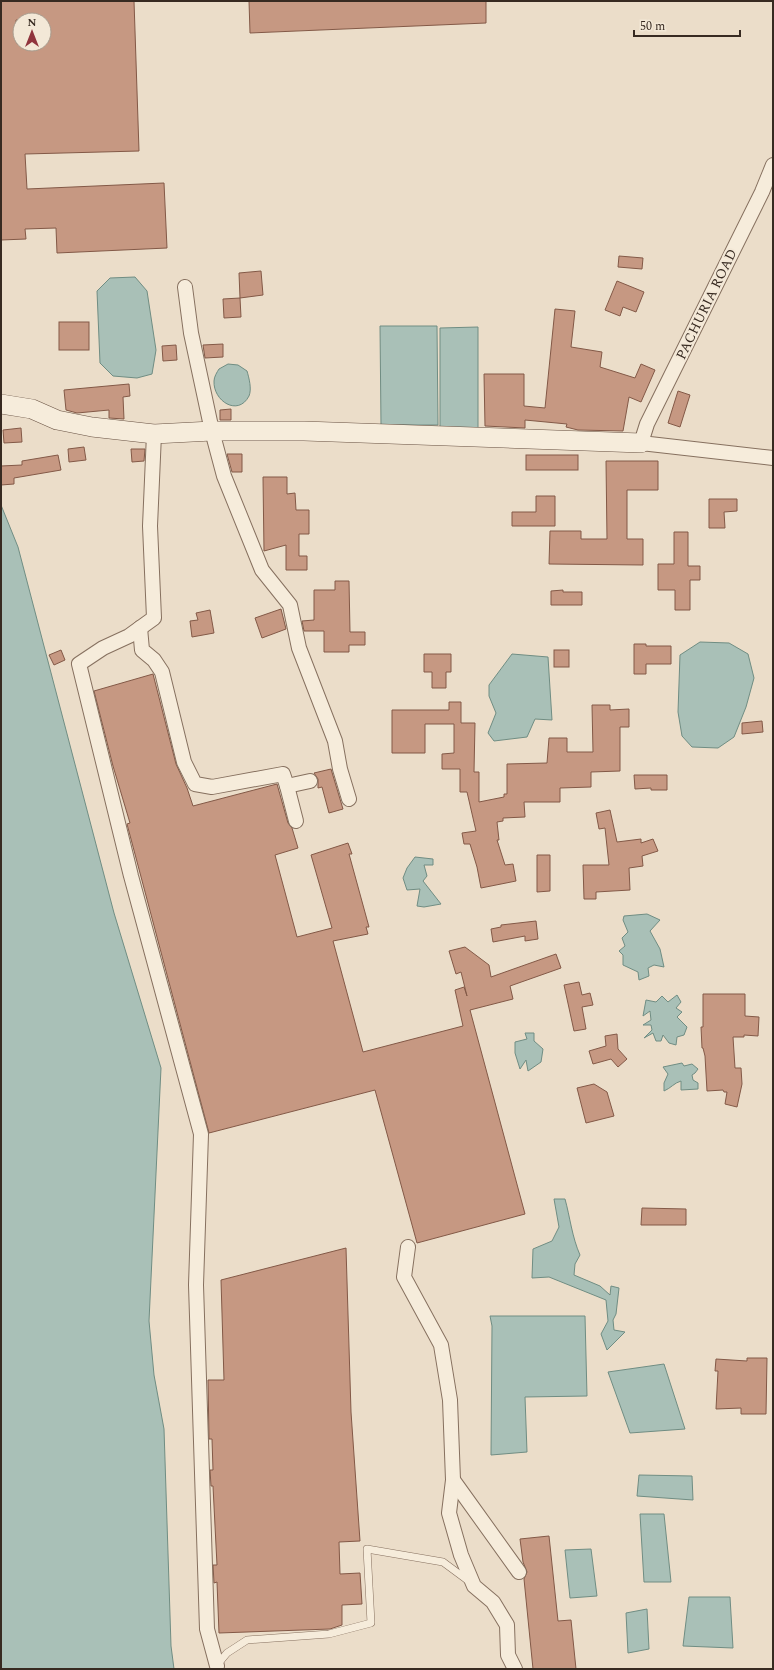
<svg xmlns="http://www.w3.org/2000/svg" width="774" height="1670" viewBox="0 0 774 1670" font-family="Spectral,serif">
  <style>
    .water { fill: #a9c0b7; stroke: #708d83 }
    .building { fill: #c69882; stroke: #835947; fill-rule: evenodd }
    .lines { fill: none; stroke-linecap: round; stroke-linejoin: round }
    .service-casing { stroke: #86705f; stroke-width: 8 }
    .minor-casing { stroke: #86705f; stroke-width: 16 }
    .secondary-casing { stroke: #685142; stroke-width: 20 }
    .service { stroke: #f6ecdb; stroke-width: 7 }
    .minor { stroke: #f6ecdb; stroke-width: 14 }
    .secondary { stroke: #f6ecdb; stroke-width: 19 }
    .labels { text-anchor: middle; stroke-width: 4; stroke-linejoin: round; paint-order: stroke }
    .street-label { font-size: 14px; fill: #372a21; stroke: #f3e8d7 }
  </style>
  <rect width="100%" height="100%" fill="#ebddc9"/>
  <g class="water">
    <path d="M 135,277 L 147,291 L 156,350 L 152,374 L 137,378 L 113,376 L 100,363 L 97,291 L 110,278 Z"/>
    <path d="M 380,326 L 437,326 L 438,425 L 381,425 Z"/>
    <path d="M 478,327 L 478,431 L 440,431 L 440,328 Z"/>
    <path d="M 228,364 L 238,365 L 247,371 C 249,378 252,389 249,396 C 238,417 213,401 214,381 C 214,377 217,372 219,369 Z"/>
    <path d="M 1,505 L 18,547 L 114,913 L 161,1068 L 149,1321 L 154,1375 L 164,1429 L 171,1646 L 174,1669 L 1,1669 Z"/>
    <path d="M 700,642 L 729,643 L 748,654 L 754,678 L 746,707 L 734,737 L 718,748 L 692,747 L 682,736 L 678,712 L 680,655 Z"/>
    <path d="M 512,654 L 548,657 L 552,720 L 535,719 L 527,737 L 494,741 L 488,733 L 496,713 L 489,696 L 489,685 Z"/>
    <path d="M 415,857 L 433,859 L 433,865 L 424,865 L 427,876 L 423,881 L 441,904 L 424,907 L 417,906 L 420,889 L 407,890 L 403,878 L 407,868 Z"/>
    <path d="M 647,914 L 660,920 L 650,931 L 660,949 L 664,967 L 654,965 L 648,968 L 649,976 L 639,980 L 638,972 L 623,965 L 623,955 L 619,951 L 625,946 L 622,938 L 628,932 L 623,920 L 624,916 Z"/>
    <path d="M 677,995 L 681,1002 L 676,1008 L 682,1012 L 677,1017 L 687,1027 L 684,1035 L 677,1037 L 676,1045 L 669,1043 L 663,1035 L 661,1041 L 656,1041 L 653,1033 L 644,1038 L 652,1030 L 651,1025 L 643,1025 L 651,1020 L 650,1011 L 643,1016 L 646,1000 L 656,1002 L 662,996 L 668,1002 Z"/>
    <path d="M 525,1033 L 534,1033 L 534,1041 L 543,1049 L 541,1062 L 528,1071 L 526,1060 L 520,1069 L 515,1053 L 515,1042 L 527,1039 Z"/>
    <path d="M 682,1063 L 684,1066 L 692,1064 L 698,1069 L 695,1073 L 692,1075 L 693,1080 L 698,1083 L 698,1089 L 681,1090 L 681,1081 C 674,1083 671,1088 664,1091 L 664,1083 L 668,1074 L 663,1067 Z"/>
    <path d="M 554,1199 L 565,1199 C 570,1217 572,1237 580,1255 L 575,1264 L 574,1275 L 600,1286 L 610,1295 L 611,1286 L 619,1288 L 616,1314 L 613,1320 L 614,1330 L 625,1332 L 607,1350 L 601,1334 L 608,1321 L 606,1300 L 549,1277 L 532,1278 L 533,1249 L 552,1241 L 559,1227 Z"/>
    <path d="M 490,1316 L 585,1316 L 587,1396 L 525,1397 L 527,1452 L 491,1455 L 492,1326 Z"/>
    <path d="M 664,1364 L 685,1429 L 630,1433 L 608,1372 Z"/>
    <path d="M 639,1475 L 692,1476 L 693,1500 L 637,1496 Z"/>
    <path d="M 640,1514 L 664,1514 L 671,1582 L 644,1582 Z"/>
    <path d="M 591,1549 L 597,1596 L 570,1598 L 565,1550 Z"/>
    <path d="M 689,1597 L 730,1597 L 733,1648 L 683,1646 Z"/>
    <path d="M 647,1609 L 649,1649 L 628,1653 L 626,1613 Z"/>
  </g>
  <g class="building">
    <path d="M 1,1 L 134,1 L 139,151 L 25,154 L 27,189 L 164,183 L 167,248 L 57,253 L 56,228 L 25,229 L 26,239 L 1,240 ZM 16,20 L 44,20 L 44,44 L 17,44 Z"/>
    <path d="M 249,1 L 486,1 L 486,23 L 250,33 Z"/>
    <path d="M 619,256 L 643,258 L 642,269 L 618,267 Z"/>
    <path d="M 261,271 L 263,295 L 240,298 L 239,273 Z"/>
    <path d="M 617,281 L 644,292 L 636,312 L 623,307 L 620,316 L 605,310 Z"/>
    <path d="M 240,298 L 241,317 L 224,318 L 223,299 Z"/>
    <path d="M 555,309 L 575,311 L 571,347 L 602,352 L 600,367 L 635,378 L 641,364 L 655,370 L 641,402 L 629,397 L 623,431 L 578,430 L 566,427 L 567,424 L 525,420 L 525,428 L 485,426 L 484,374 L 524,374 L 524,406 L 545,408 Z"/>
    <rect x="59" y="322" width="30" height="28"/>
    <path d="M 223,344 L 223,357 L 205,358 L 203,345 Z"/>
    <path d="M 176,345 L 177,360 L 163,361 L 162,346 Z"/>
    <path d="M 129,384 L 130,396 L 123,397 L 124,419 L 109,418 L 109,410 L 77,413 L 66,410 L 64,390 Z"/>
    <path d="M 678,391 L 690,395 L 680,427 L 668,423 Z"/>
    <path d="M 231,409 L 231,420 L 220,420 L 220,410 Z"/>
    <path d="M 21,428 L 22,442 L 4,443 L 3,430 Z"/>
    <path d="M 84,447 L 86,460 L 69,462 L 68,449 Z"/>
    <path d="M 131,449 L 145,449 L 144,461 L 132,462 Z"/>
    <path d="M 227,454 L 242,454 L 242,472 L 232,472 Z"/>
    <path d="M 58,455 L 61,470 L 14,478 L 14,484 L 1,485 L 1,466 L 22,465 L 22,461 Z"/>
    <rect x="526" y="455" width="52" height="15"/>
    <path d="M 606,461 L 658,461 L 658,490 L 627,490 L 627,539 L 643,539 L 643,565 L 549,564 L 550,531 L 581,531 L 581,539 L 607,539 Z"/>
    <path d="M 263,477 L 287,477 L 287,494 L 295,493 L 296,510 L 309,510 L 309,534 L 299,534 L 299,556 L 307,556 L 307,570 L 286,570 L 286,545 L 264,551 Z"/>
    <path d="M 536,496 L 555,496 L 555,526 L 512,526 L 512,512 L 536,512 Z"/>
    <path d="M 709,499 L 737,499 L 737,511 L 724,512 L 725,528 L 709,528 Z"/>
    <path d="M 674,532 L 688,532 L 688,566 L 700,566 L 700,580 L 690,580 L 690,610 L 675,610 L 675,590 L 658,590 L 658,564 L 674,564 Z"/>
    <path d="M 335,581 L 349,581 L 350,632 L 365,632 L 365,645 L 349,645 L 349,652 L 324,652 L 324,631 L 304,631 L 302,621 L 314,620 L 314,590 L 335,590 Z"/>
    <path d="M 563,590 L 563,592 L 582,592 L 582,605 L 551,605 L 551,591 Z"/>
    <path d="M 281,609 L 286,629 L 262,638 L 255,618 Z"/>
    <path d="M 210,610 L 214,633 L 192,637 L 190,621 L 198,620 L 196,613 Z"/>
    <path d="M 634,644 L 646,644 L 646,646 L 671,646 L 671,664 L 646,664 L 646,674 L 634,674 Z"/>
    <path d="M 61,650 L 65,660 L 54,665 L 49,655 Z"/>
    <rect x="554" y="650" width="15" height="17"/>
    <path d="M 424,654 L 451,654 L 451,672 L 446,672 L 446,688 L 432,688 L 432,672 L 424,672 Z"/>
    <path d="M 153,674 L 176,764 L 187,788 L 193,806 L 277,784 L 288,823 L 292,828 L 298,848 L 275,855 L 297,937 L 332,928 L 311,855 L 348,843 L 352,854 L 349,854 L 369,927 L 366,927 L 368,934 L 333,941 L 363,1052 L 463,1026 L 455,990 L 464,987 L 467,996 L 461,972 L 456,974 L 449,951 L 465,947 L 489,965 L 491,977 L 556,954 L 561,968 L 510,986 L 513,999 L 470,1010 L 525,1214 L 417,1243 L 375,1090 L 209,1133 L 127,824 L 130,823 L 113,766 L 94,691 Z"/>
    <path d="M 449,702 L 461,702 L 461,723 L 475,723 L 474,772 L 479,772 L 479,802 L 504,797 L 504,794 L 507,794 L 507,764 L 547,763 L 549,738 L 567,738 L 567,752 L 593,752 L 592,705 L 610,705 L 610,710 L 629,709 L 629,727 L 620,727 L 620,771 L 591,772 L 591,787 L 560,788 L 560,802 L 524,802 L 525,817 L 503,818 L 503,821 L 497,822 L 499,840 L 497,840 L 505,865 L 513,864 L 516,881 L 481,888 L 477,867 L 470,844 L 464,844 L 462,833 L 476,831 L 467,792 L 460,792 L 460,769 L 442,769 L 442,754 L 454,753 L 454,724 L 425,724 L 425,753 L 392,753 L 392,710 L 449,710 Z"/>
    <path d="M 762,721 L 763,732 L 742,734 L 742,723 Z"/>
    <path d="M 331,769 L 343,809 L 329,813 L 322,787 L 318,788 L 318,779 L 314,773 Z"/>
    <path d="M 634,775 L 667,775 L 667,790 L 651,790 L 651,788 L 635,789 Z"/>
    <path d="M 610,810 L 617,842 L 641,839 L 641,843 L 653,839 L 658,851 L 642,856 L 643,866 L 629,868 L 630,890 L 596,892 L 596,899 L 584,899 L 583,865 L 609,865 L 605,828 L 599,829 L 596,813 Z"/>
    <path d="M 537,855 L 550,855 L 550,891 L 537,892 Z"/>
    <path d="M 536,921 L 538,939 L 525,941 L 525,936 L 493,942 L 491,929 L 501,927 L 501,925 Z"/>
    <path d="M 579,982 L 582,995 L 590,993 L 593,1005 L 582,1007 L 586,1029 L 574,1031 L 564,985 Z"/>
    <path d="M 703,994 L 745,994 L 745,1016 L 759,1017 L 758,1036 L 744,1035 L 744,1037 L 733,1037 L 735,1068 L 741,1068 L 742,1084 L 737,1107 L 725,1104 L 727,1092 L 724,1092 L 723,1090 L 707,1091 L 705,1056 L 703,1048 L 702,1048 L 701,1027 L 703,1027 Z"/>
    <path d="M 617,1034 L 618,1049 L 627,1059 L 618,1067 L 611,1059 L 593,1064 L 589,1051 L 606,1046 L 605,1036 Z"/>
    <path d="M 594,1084 L 607,1092 L 614,1116 L 586,1123 L 577,1088 Z"/>
    <path d="M 642,1208 L 686,1209 L 686,1225 L 641,1225 Z"/>
    <path d="M 346,1248 L 351,1412 L 360,1541 L 339,1542 L 340,1574 L 360,1573 L 362,1604 L 342,1605 L 342,1625 L 330,1629 L 219,1633 L 217,1582 L 214,1583 L 213,1565 L 217,1565 L 213,1486 L 211,1486 L 210,1470 L 213,1470 L 212,1439 L 209,1439 L 208,1380 L 224,1380 L 221,1280 Z"/>
    <path d="M 747,1358 L 767,1358 L 766,1414 L 741,1414 L 741,1408 L 716,1409 L 718,1371 L 715,1371 L 716,1359 L 747,1361 Z"/>
    <path d="M 549,1536 L 558,1621 L 571,1620 L 576,1669 L 533,1669 L 524,1579 L 527,1572 L 523,1562 L 520,1539 Z"/>
  </g>
  <g class="lines">
    <g class="service-casing">
      <path id="service" d="M 217,1665 L 227,1653 L 247,1640 L 329,1634 L 371,1623 L 367,1549 L 443,1562 L 470,1582"/>
    </g>
    <g class="minor-casing">
      <g id="minor">
        <path d="M 773,165 L 762,192 L 647,424 L 641,443 L 773,458"/>
        <path d="M 185,287 L 191,333 L 212,431 L 224,476 L 262,570 L 290,605 L 299,648 L 335,741 L 340,769 L 349,799"/>
        <path d="M 154,434 L 150,526 L 154,618 L 129,636 L 103,648 L 79,664 L 131,876 L 201,1134 L 196,1285 L 207,1629 L 217,1666"/>
        <path d="M 140,628 L 142,650 L 154,660 L 162,672 L 184,762 L 195,784 L 212,787 L 283,774 L 287,786 L 310,781"/>
        <path d="M 287,786 L 296,821"/>
        <path d="M 408,1247 L 404,1277 L 441,1345 L 450,1400 L 453,1480 L 449,1513 L 461,1555 L 474,1586 L 493,1602 L 507,1625 L 508,1655 L 515,1669"/>
        <path d="M 453,1480 L 519,1572"/>
      </g>
    </g>
    <g class="secondary-casing">
      <path id="secondary" d="M 1,404 L 32,409 L 57,420 L 92,427 L 154,434 L 212,431 L 304,431 L 641,443"/>
    </g>
    <use href="#service" class="service"/>
    <use href="#minor" class="minor"/>
    <use href="#secondary" class="secondary"/>
  </g>
  <g class="labels">
    <g class="street-label">
      <text transform="translate(706 304) rotate(-64)" y="5">PACHURIA ROAD</text>
    </g>
  </g>
  <rect width="774" height="1670" fill="none" stroke="#372a21" stroke-width="4"/>
  <g transform="translate(32 32)"><circle r="19" fill="#f3e8d7" stroke="#a89c8e"/>
  <path d="M0-3L7 15L0 10L-7 15Z" fill="#90343d"/>
  <text y="-6" font-size="11" font-weight="bold" text-anchor="middle" fill="#372a21">N</text>
  </g>
  <path d="M634 30v6h106v-6" fill="none" stroke="#372a21" stroke-width="2"/>
  <text x="640" y="30" font-size="12" fill="#372a21" stroke="#f3e8d7" stroke-width="3" paint-order="stroke">50 m</text>
</svg>
